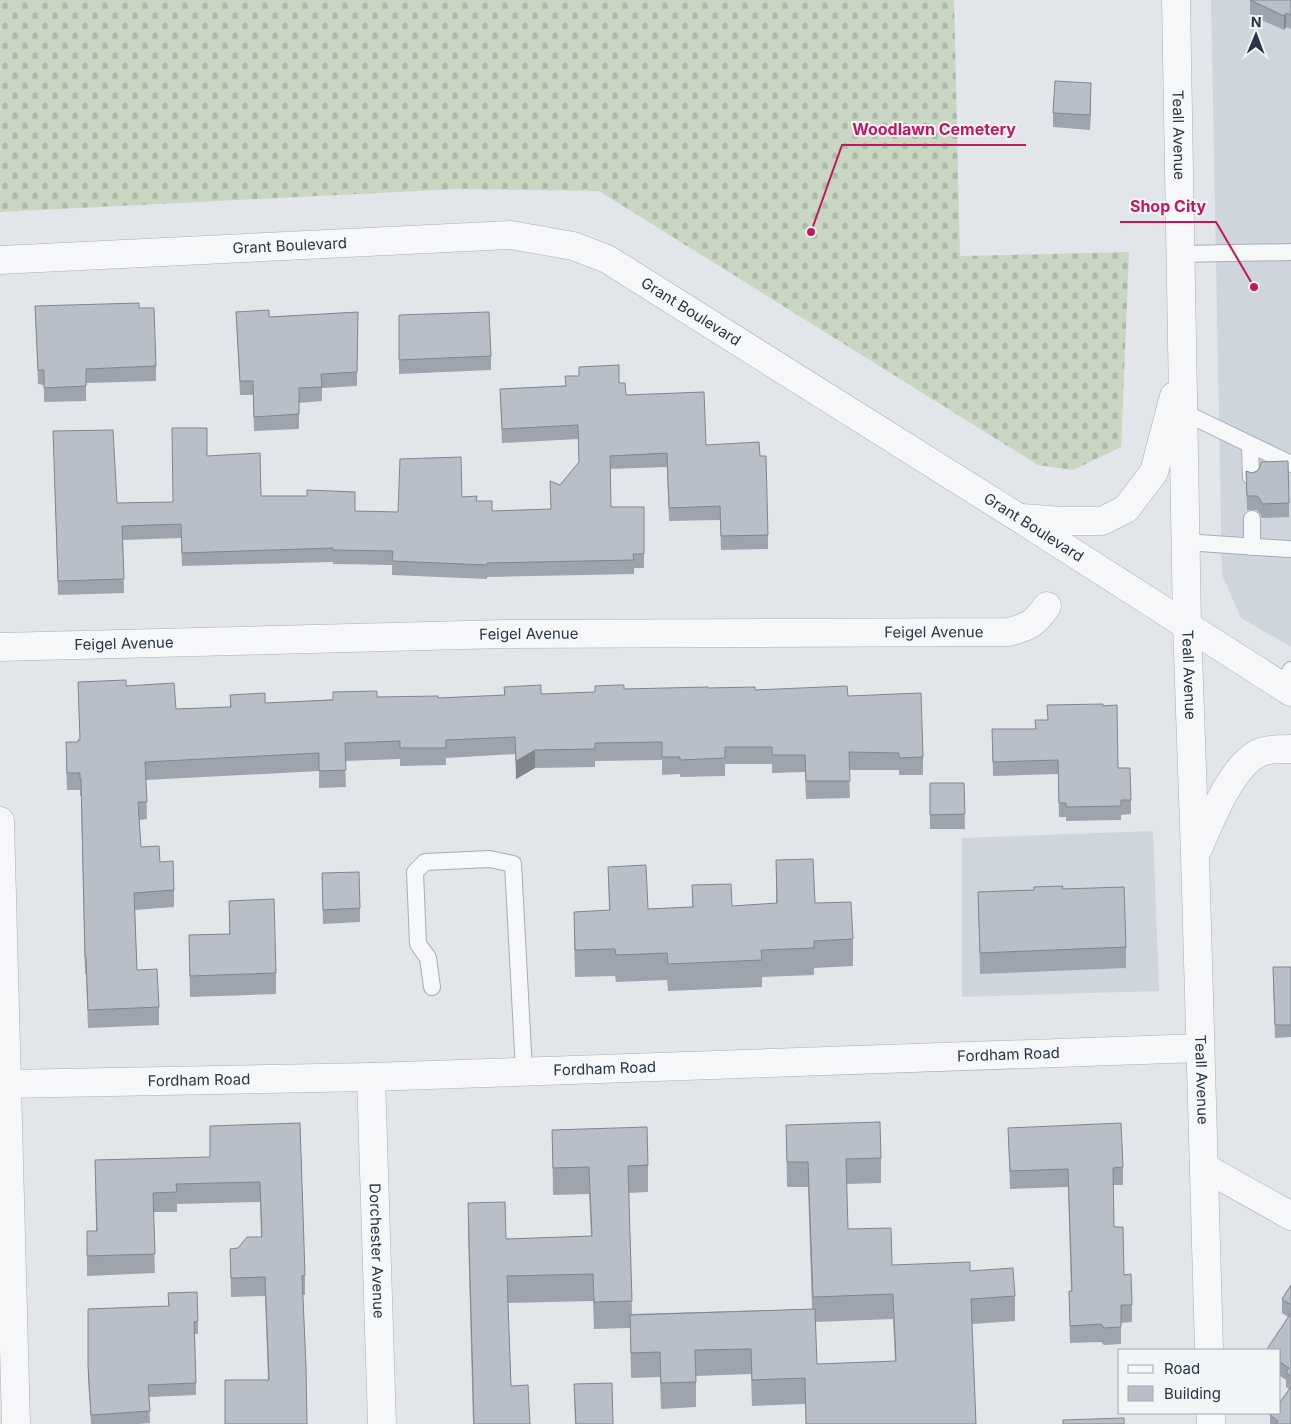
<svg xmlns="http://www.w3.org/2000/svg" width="1291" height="1424" viewBox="0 0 1291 1424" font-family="Inter,sans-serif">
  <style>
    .built { fill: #cfd5dd }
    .cemetery { fill: url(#cemetery-stones) }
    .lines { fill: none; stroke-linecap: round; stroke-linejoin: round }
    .service-casing { stroke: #a6adb6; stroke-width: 18 }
    .minor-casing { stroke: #a6adb6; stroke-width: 29 }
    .tertiary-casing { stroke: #a6adb6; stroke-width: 29 }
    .service { stroke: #f5f7f9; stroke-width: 16 }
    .minor { stroke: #f5f7f9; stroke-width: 28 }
    .tertiary { stroke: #f5f7f9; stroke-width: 28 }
    .wall { fill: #9ea4ad; fill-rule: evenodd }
    .shaded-wall { fill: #81868d }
    .building { fill: #b8bfc9; stroke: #81868d }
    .labels { text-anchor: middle; stroke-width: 4; stroke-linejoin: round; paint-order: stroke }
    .street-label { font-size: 15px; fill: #283544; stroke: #f2f5f8 }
    .leader { fill: none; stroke: #c2185b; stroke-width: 2 }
    .callout-dot { fill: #c2185b; stroke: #f2f5f8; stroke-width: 2 }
    .callout-label { font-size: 16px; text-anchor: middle; font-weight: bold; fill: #c2185b; stroke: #f2f5f8; stroke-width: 4; stroke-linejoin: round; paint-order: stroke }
  </style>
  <defs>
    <pattern id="cemetery-stones" width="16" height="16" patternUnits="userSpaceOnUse" patternTransform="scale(1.25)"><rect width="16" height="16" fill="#c8d6c2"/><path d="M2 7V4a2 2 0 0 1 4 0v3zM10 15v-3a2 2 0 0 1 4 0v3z" fill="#acb8a8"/></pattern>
  </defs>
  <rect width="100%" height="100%" fill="#e2e6eb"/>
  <g class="built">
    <path d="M 1211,0 L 1291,0 L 1291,647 L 1241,618 L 1222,575 Z"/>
    <path d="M 1153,831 L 1159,991 L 962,997 L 962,838 Z"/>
  </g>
  <path class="cemetery" d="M 0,0 L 954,0 L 960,256 L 1129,252 L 1121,447 L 1073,470 L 1038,465 L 599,191 L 457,189 L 0,212 Z"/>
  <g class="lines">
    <g class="service-casing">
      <g id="service">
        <path d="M 1180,254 L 1291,252"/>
        <path d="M 1183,412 L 1291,464"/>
        <path d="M 1250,445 L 1251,477"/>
        <path d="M 1185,542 L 1288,549"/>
        <path d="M 1252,547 L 1252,519"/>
        <path d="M 1283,687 L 1291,670"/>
        <path d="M 432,987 L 428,958 L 418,944 L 415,872 L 425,862 L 490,859 L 513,864 L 524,1071"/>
      </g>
    </g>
    <g class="minor-casing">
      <g id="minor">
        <path id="s1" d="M 0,647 L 504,634 L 1008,632 C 1029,627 1034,624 1047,606"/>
        <path d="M 0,821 L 16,1424"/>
        <path id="s2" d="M 371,1077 L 382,1424"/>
        <path id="s3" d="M 7,1084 L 371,1077 L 1200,1048"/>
        <path d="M 1204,1167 L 1291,1216"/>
      </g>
    </g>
    <g class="tertiary-casing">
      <g id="tertiary">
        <path id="s4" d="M 1176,0 L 1187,625 L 1195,855 L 1209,1350"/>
        <path id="s5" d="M 0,260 L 511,235 L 573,246 L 607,259 L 1019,518 L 1291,692"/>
        <path d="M 1022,518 L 1062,521 L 1102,521 L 1126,509 L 1154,472 L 1174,396"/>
        <path d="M 1198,849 C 1210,822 1233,760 1264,751 C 1272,749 1282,749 1291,749"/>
        <path d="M 1211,1413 L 1211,1424"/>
      </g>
    </g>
    <use href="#service" class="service"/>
    <use href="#minor" class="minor"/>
    <use href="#tertiary" class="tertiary"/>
  </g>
  <g class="wall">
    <path d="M 1250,0 L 1291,0 L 1291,29 L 1286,27 L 1284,30 L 1250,15 Z"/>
    <path d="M 1091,97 L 1090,130 L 1053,127 L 1053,113 Z"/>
    <path d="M 35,306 L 139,308 L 156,366 L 156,381 L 86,383 L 86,401 L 44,402 L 44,385 L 38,384 Z"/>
    <path d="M 236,312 L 269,317 L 358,312 L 357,386 L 322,388 L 322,401 L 299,403 L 299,429 L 254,431 L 253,395 L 240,395 Z"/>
    <path d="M 399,315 L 491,356 L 491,370 L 399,374 Z"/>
    <path d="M 619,383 L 626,395 L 706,445 L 760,456 L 768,535 L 768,549 L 721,550 L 720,520 L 669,521 L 667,467 L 610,469 L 611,507 L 644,507 L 644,568 L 634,568 L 634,574 L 487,577 L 487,579 L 392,575 L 392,565 L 333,564 L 333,562 L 182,566 L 181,538 L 123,540 L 124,593 L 58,595 L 53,431 L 117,503 L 173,502 L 207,456 L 261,496 L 355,511 L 398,512 L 462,497 L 476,501 L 492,511 L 551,509 L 550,481 L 560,485 L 579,463 L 578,439 L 502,443 L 500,389 Z"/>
    <path d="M 1246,471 L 1289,503 L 1289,517 L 1262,518 L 1260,514 L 1257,510 L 1247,510 Z"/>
    <path d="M 78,682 L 126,686 L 176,709 L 230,707 L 230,695 L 265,703 L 377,697 L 438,698 L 504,695 L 504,687 L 541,694 L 595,692 L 624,689 L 708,688 L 755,690 L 848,696 L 923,757 L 923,775 L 899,775 L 899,770 L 849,770 L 850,798 L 806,799 L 805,772 L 772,773 L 772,764 L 725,764 L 725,776 L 680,777 L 680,774 L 662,775 L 662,760 L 595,761 L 595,767 L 535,768 L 516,779 L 515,754 L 446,758 L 446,765 L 400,766 L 400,759 L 345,761 L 346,787 L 319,788 L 319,771 L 146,780 L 147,819 L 139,820 L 141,847 L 160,862 L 174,890 L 174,907 L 135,910 L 137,970 L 159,1007 L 159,1025 L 88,1028 L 86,974 L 85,974 L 81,796 L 80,796 L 80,790 L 67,790 L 66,760 L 66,742 L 78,742 L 80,740 Z"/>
    <path d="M 1103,706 L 1118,768 L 1131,800 L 1131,814 L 1121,815 L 1121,820 L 1066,821 L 1066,817 L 1059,817 L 1058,774 L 993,776 L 992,729 L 1035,729 L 1047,720 Z"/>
    <path d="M 930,783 L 964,783 L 965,829 L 930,829 Z"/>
    <path d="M 776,860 L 815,903 L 853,939 L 853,966 L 814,968 L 814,975 L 762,977 L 762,987 L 668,991 L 667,980 L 616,982 L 615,976 L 575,977 L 574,939 L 574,912 L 609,910 L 608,867 L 648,909 L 692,907 L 692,885 L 732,906 L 776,904 Z"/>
    <path d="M 322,873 L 360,908 L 360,922 L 323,924 Z"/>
    <path d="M 1062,889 L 1126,947 L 1126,968 L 980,974 L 978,892 Z"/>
    <path d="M 229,901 L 276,973 L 276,994 L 190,997 L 189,935 L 229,934 Z"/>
    <path d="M 1291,967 L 1291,1037 L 1275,1038 L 1273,980 Z"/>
    <path d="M 300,1123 L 305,1275 L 305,1295 L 303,1295 L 306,1366 L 268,1380 L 265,1296 L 231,1297 L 230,1249 L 238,1248 L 261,1237 L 260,1202 L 177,1204 L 177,1212 L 153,1212 L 155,1273 L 87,1276 L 87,1231 L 96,1231 L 95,1160 L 210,1157 L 210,1126 Z"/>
    <path d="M 786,1125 L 881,1158 L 881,1183 L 846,1184 L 848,1229 L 892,1265 L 970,1271 L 1015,1296 L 1015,1321 L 972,1324 L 976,1424 L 806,1424 L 805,1404 L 752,1406 L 751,1374 L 696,1376 L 696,1407 L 661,1409 L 660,1377 L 631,1378 L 630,1328 L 594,1329 L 593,1301 L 508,1303 L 511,1386 L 530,1424 L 473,1424 L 468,1231 L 468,1203 L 506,1239 L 591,1236 L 589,1194 L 553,1195 L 552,1130 L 648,1165 L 648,1192 L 629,1193 L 632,1314 L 812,1309 L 808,1187 L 787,1187 ZM 893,1319 L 895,1361 L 817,1364 L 815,1322 Z"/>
    <path d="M 1008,1128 L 1123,1167 L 1123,1185 L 1113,1185 L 1114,1227 L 1124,1275 L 1132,1305 L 1132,1322 L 1121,1323 L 1121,1344 L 1104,1345 L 1101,1342 L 1070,1343 L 1069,1291 L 1071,1291 L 1068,1187 L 1010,1189 Z"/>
    <path d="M 1291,1285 L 1291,1424 L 1270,1424 L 1270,1415 L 1289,1389 L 1286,1387 L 1286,1380 L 1280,1376 L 1280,1350 L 1267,1350 L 1267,1349 L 1288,1317 L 1282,1313 L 1282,1299 Z"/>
    <path d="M 168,1293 L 198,1321 L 198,1334 L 195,1334 L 196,1395 L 149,1397 L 150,1423 L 138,1424 L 91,1424 L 88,1378 L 88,1309 L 168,1306 Z"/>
    <path d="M 574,1384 L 613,1424 L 575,1424 Z"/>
  </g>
  <g class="shaded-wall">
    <path d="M 1286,13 L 1286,27 L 1284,30 L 1284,16 Z"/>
    <path d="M 1091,83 L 1091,97 L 1090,130 L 1090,115 Z"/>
    <path d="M 535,750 L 535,768 L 516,779 L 516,761 Z"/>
  </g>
  <g class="building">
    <path d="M 1250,0 L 1291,0 L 1291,15 L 1286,13 L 1284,16 Z"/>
    <path d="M 1055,81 L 1091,83 L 1090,115 L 1053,113 Z"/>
    <path d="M 139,303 L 139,308 L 154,308 L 156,366 L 86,369 L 86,386 L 44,388 L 44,370 L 38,370 L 35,306 Z"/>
    <path d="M 269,310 L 269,317 L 358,312 L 357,372 L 321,374 L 322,387 L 299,388 L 299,414 L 254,417 L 253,381 L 240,381 L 236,312 Z"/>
    <path d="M 489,312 L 491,356 L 399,360 L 399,315 Z"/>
    <path d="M 619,365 L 619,383 L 625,383 L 626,395 L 704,392 L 706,445 L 759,442 L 760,456 L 766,456 L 768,535 L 721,536 L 720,506 L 669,508 L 667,453 L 610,456 L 611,507 L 644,507 L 644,554 L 633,554 L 634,560 L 487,563 L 487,565 L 392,561 L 393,551 L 333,550 L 333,548 L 182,553 L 181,524 L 122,526 L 124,579 L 58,581 L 53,431 L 113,430 L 117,503 L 173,502 L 172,428 L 207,428 L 207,456 L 260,453 L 261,496 L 307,496 L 307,490 L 355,492 L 355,511 L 398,512 L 400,459 L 461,457 L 462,497 L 477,496 L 476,501 L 492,501 L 492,511 L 551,509 L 550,481 L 560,485 L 579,462 L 578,425 L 502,429 L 500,389 L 566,386 L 565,376 L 579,376 L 579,367 Z"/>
    <path d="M 1288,461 L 1289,503 L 1262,504 L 1260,499 L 1257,496 L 1247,496 L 1246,471 L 1252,473 L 1257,471 L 1260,467 L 1261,462 Z"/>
    <path d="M 126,680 L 126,686 L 174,683 L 176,709 L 231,707 L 230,695 L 265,693 L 265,703 L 333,700 L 333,692 L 377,691 L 377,697 L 438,696 L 438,698 L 505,695 L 504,687 L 541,685 L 541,694 L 595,692 L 595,686 L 619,685 L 624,685 L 624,689 L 708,687 L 708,688 L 755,687 L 755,690 L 847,686 L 848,696 L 921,693 L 923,757 L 899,758 L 899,753 L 849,752 L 850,781 L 806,781 L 805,755 L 772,755 L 772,747 L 725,747 L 725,758 L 680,760 L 680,757 L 662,757 L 662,742 L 595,743 L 595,749 L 535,750 L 516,761 L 515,737 L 446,740 L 446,748 L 400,748 L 400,741 L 345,743 L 346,770 L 319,771 L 319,753 L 145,762 L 147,802 L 138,802 L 141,847 L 159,846 L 160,862 L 173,861 L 174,890 L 134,893 L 137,970 L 157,969 L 159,1007 L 88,1010 L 86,957 L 85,957 L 81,779 L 80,779 L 80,773 L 67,773 L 66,742 L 78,742 L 78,740 L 80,740 L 78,682 Z"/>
    <path d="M 1103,704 L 1103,706 L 1117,705 L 1118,768 L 1130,768 L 1131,800 L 1121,800 L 1121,806 L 1066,807 L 1066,803 L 1059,803 L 1058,760 L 993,762 L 992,729 L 1036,729 L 1035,720 L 1048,720 L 1047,705 Z"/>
    <path d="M 930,783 L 964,783 L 965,814 L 930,815 Z"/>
    <path d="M 813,859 L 815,903 L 851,902 L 853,939 L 814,941 L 814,948 L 761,950 L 762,960 L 668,964 L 667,953 L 616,955 L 615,949 L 575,950 L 574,912 L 610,910 L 608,867 L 646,865 L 648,909 L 693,907 L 692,885 L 731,884 L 732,906 L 777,903 L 776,860 Z"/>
    <path d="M 359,872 L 360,908 L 323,910 L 322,873 Z"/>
    <path d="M 1063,886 L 1062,889 L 1124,887 L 1126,947 L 980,953 L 978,892 L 1034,890 L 1034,887 Z"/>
    <path d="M 274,899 L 276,973 L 190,976 L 189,935 L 230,934 L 229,901 Z"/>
    <path d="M 1273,967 L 1291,967 L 1291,1025 L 1275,1025 Z"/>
    <path d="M 880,1122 L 881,1158 L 846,1159 L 848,1229 L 891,1228 L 892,1265 L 970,1262 L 970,1271 L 1013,1268 L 1015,1296 L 971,1299 L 976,1424 L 806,1424 L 805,1378 L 752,1380 L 751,1349 L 695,1350 L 696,1382 L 661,1383 L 660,1352 L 631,1353 L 630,1315 L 815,1309 L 817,1364 L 896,1361 L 893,1294 L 813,1297 L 808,1162 L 787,1162 L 786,1125 Z"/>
    <path d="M 300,1123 L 305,1275 L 302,1276 L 306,1366 L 307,1424 L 225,1424 L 225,1380 L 269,1380 L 265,1277 L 231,1278 L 230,1249 L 238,1248 L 247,1237 L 262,1237 L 260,1182 L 176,1184 L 177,1192 L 153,1193 L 155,1254 L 87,1256 L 87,1231 L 97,1231 L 95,1160 L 210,1157 L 210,1126 Z"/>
    <path d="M 1121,1123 L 1123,1167 L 1113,1168 L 1114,1227 L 1123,1227 L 1124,1275 L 1131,1274 L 1132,1305 L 1121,1305 L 1121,1327 L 1104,1328 L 1101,1324 L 1070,1326 L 1069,1291 L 1072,1291 L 1068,1169 L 1010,1171 L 1008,1128 Z"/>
    <path d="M 647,1127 L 648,1165 L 628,1166 L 632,1301 L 594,1302 L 593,1274 L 507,1276 L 511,1386 L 528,1385 L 530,1424 L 474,1424 L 468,1203 L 505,1202 L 506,1239 L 592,1236 L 589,1167 L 553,1168 L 552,1130 Z"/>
    <path d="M 1291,1285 L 1291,1305 L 1282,1299 Z"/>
    <path d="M 197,1292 L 198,1321 L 194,1322 L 196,1383 L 148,1385 L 150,1411 L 91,1415 L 88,1366 L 88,1309 L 169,1306 L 168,1293 Z"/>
    <path d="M 1291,1313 L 1291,1376 L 1286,1373 L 1289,1368 L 1280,1362 L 1280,1350 L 1269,1350 L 1267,1349 Z"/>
    <path d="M 612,1383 L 613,1424 L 576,1424 L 574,1384 Z"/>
    <path d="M 1291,1387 L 1291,1424 L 1276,1424 L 1278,1421 L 1270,1415 L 1272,1413 L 1280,1413 L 1280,1402 Z"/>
    <path d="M 1124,1418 L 1124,1424 L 1063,1424 L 1063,1420 Z"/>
  </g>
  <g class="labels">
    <g class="street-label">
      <text dy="5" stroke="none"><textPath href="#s4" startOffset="135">Teall Avenue</textPath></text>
      <text dy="5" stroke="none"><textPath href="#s5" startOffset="290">Grant Boulevard</textPath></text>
      <text dy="5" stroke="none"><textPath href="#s5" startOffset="710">Grant Boulevard</textPath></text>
      <text dy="5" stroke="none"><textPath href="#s5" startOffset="1115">Grant Boulevard</textPath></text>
      <text dy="5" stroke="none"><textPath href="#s1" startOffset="934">Feigel Avenue</textPath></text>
      <text dy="5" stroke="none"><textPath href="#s1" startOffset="529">Feigel Avenue</textPath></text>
      <text dy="5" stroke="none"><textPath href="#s1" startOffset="124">Feigel Avenue</textPath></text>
      <text dy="5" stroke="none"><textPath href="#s4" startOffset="675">Teall Avenue</textPath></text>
      <text dy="5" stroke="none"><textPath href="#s3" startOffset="1002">Fordham Road</textPath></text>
      <text dy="5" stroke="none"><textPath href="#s3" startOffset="598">Fordham Road</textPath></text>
      <text dy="5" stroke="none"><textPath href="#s3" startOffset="192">Fordham Road</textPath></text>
      <text dy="5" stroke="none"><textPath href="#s4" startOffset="1080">Teall Avenue</textPath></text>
      <text dy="5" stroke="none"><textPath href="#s2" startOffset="174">Dorchester Avenue</textPath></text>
    </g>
  </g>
  <path class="leader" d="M811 232L842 145H1026M1254 287L1216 222H1120"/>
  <g class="callout-dot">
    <circle cx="811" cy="232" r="5"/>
    <circle cx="1254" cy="287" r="5"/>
  </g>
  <g class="callout-label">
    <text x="934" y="135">Woodlawn Cemetery</text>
    <text x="1168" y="212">Shop City</text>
  </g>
  <rect x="1118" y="1349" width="162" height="65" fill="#f2f5f8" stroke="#a1a8b0"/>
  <rect x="1128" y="1365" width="25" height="8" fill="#f5f7f9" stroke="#a1a8b0"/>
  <text x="1164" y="1374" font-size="15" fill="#283544">Road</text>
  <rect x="1128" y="1386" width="25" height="15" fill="#b8bfc9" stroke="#a1a8b0"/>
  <text x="1164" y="1399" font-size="15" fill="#283544">Building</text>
  <g transform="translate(1256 35) rotate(1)" stroke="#f2f5f8" stroke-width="4" paint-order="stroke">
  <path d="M0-4L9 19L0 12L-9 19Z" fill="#283544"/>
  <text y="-8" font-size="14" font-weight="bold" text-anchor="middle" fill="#283544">N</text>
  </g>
</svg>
